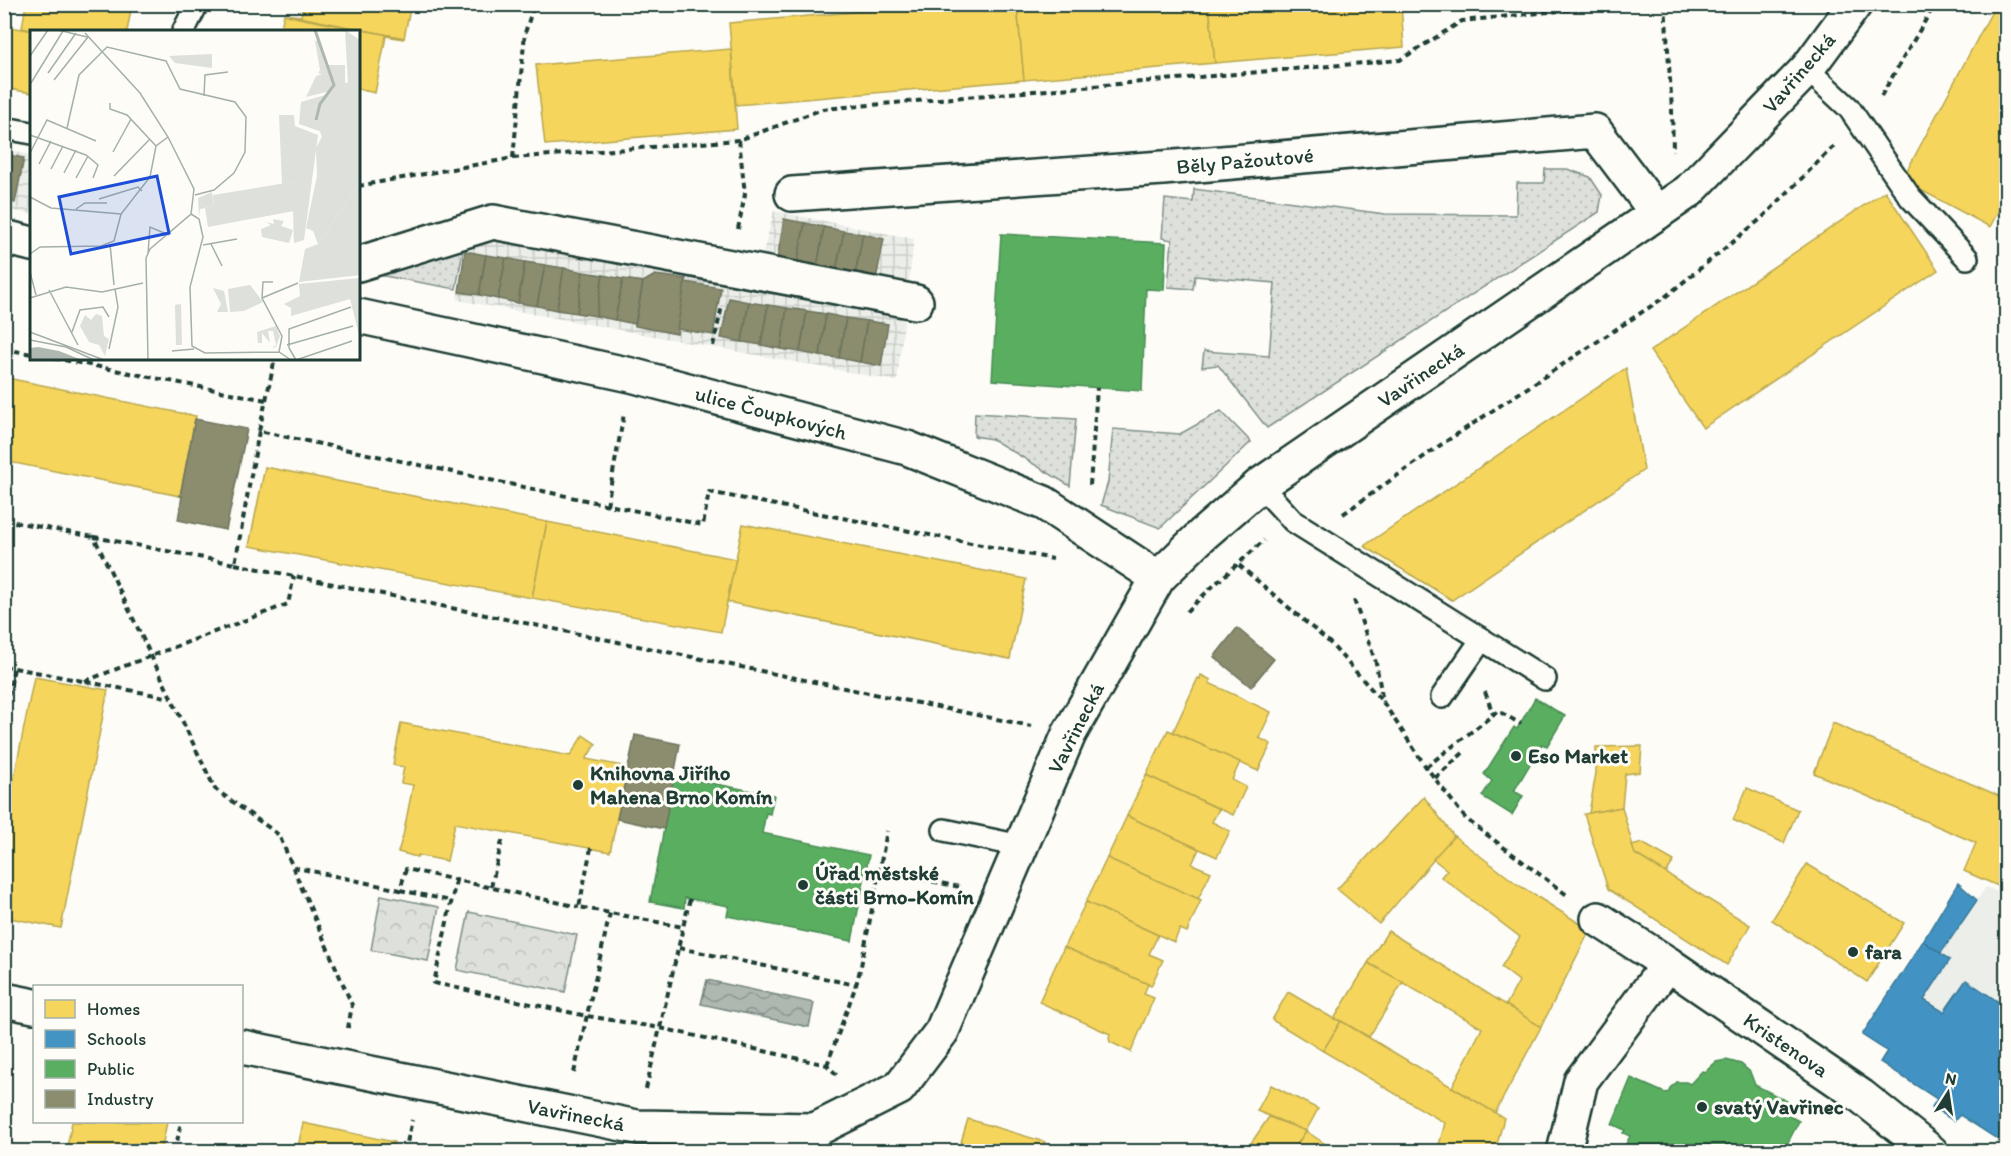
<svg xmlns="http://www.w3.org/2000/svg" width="2011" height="1156" viewBox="0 0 2011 1156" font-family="Itim,sans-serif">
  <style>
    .built { fill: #eceee9 }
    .industrial { fill: url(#industrial-grid) }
    .grass { fill: url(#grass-dots); stroke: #7e8e88; stroke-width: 1.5 }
    .park { fill: url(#park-crowns); stroke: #7e8e88; stroke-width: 1.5 }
    .water { fill: url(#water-waves); stroke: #75877f; stroke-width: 1.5 }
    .homes { fill: #f6d55c; stroke: #b6a750; stroke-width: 1.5 }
    .schools { fill: #4393c3; stroke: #387998; stroke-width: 1.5 }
    .public { fill: #5aae61; stroke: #488c54; stroke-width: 1.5 }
    .industry { fill: #8c8c6e; stroke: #6b745d; stroke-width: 1.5 }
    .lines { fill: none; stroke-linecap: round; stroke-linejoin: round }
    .service-casing { stroke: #1f3d34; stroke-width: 26 }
    .minor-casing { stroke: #1f3d34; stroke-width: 38 }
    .path { stroke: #1f3d34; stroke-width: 4; stroke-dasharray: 6 4.5; stroke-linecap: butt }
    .service { stroke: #fdfcf7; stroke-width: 21 }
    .minor { stroke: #fdfcf7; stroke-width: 33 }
    .poi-dot { fill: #1f3d34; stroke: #fdfcf7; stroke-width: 2 }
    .labels { text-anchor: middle; stroke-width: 6; stroke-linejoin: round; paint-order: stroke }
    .street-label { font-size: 21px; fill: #1f3d34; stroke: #fdfcf7 }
    .poi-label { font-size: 21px; font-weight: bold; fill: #1f3d34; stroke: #fdfcf7; text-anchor: start }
    .inset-river { fill: none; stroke: #aeb8b1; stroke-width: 3 }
    .inset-road { fill: none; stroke: #a4b0a9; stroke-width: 1.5 }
    .view { fill: #1d4ed8; fill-opacity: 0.15; stroke: #1d4ed8; stroke-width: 3 }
    .inset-edge { fill: none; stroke: #1f3d34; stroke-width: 3 }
  </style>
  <defs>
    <pattern id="industrial-grid" width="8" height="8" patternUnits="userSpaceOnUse" patternTransform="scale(1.5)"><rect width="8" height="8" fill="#eceee9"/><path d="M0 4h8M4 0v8" fill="none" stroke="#cacdc8"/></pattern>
    <pattern id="grass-dots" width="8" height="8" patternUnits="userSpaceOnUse" patternTransform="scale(1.5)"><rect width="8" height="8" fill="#dde0db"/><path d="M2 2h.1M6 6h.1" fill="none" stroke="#bdc1bd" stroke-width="1.8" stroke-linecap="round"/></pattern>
    <pattern id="park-crowns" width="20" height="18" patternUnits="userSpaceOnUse" patternTransform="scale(1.5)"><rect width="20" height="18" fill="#dde0db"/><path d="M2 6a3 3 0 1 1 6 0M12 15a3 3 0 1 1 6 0" fill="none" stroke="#bdc1bd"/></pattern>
    <pattern id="water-waves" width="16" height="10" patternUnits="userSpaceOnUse" patternTransform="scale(1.5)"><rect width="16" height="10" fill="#aeb8b1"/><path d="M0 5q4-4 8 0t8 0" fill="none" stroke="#8d9791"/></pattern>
  </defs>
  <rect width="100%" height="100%" fill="#fdfcf7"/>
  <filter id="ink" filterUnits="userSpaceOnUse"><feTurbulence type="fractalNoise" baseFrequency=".0167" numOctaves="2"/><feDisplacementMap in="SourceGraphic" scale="12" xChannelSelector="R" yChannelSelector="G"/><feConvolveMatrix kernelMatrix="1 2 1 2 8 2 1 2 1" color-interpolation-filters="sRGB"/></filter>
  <g filter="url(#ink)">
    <path class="built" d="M 2006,875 L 2006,1135 L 2005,1134 L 2000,1141 L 1961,1115 L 1954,1121 L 1932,1107 L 1937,1099 L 1880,1062 L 1886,1051 L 1862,1035 L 1923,941 L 1958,883 L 1977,900 L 1986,887 L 1998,892 Z"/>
    <g class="industrial">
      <path d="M 4,149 L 31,155 L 31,214 L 5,209 Z"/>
      <path d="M 774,211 L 914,239 L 897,381 L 457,300 L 472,214 L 760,264 Z"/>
    </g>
    <g class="grass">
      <path d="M 1545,169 L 1567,169 L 1590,177 L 1602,195 L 1599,212 L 1267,428 L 1218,365 L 1202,367 L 1204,351 L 1269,356 L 1275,283 L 1195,276 L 1193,289 L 1168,287 L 1172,240 L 1162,238 L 1165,199 L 1193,202 L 1194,189 L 1385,214 L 1516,215 L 1517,183 L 1544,183 Z"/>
      <path d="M 448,250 L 463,251 L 456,289 L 373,274 Z"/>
      <path d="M 1221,411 L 1251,442 L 1160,528 L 1101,505 L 1108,482 L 1113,429 L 1180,434 Z"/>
      <path d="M 975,413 L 1076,419 L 1070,486 L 992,439 L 974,436 Z"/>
    </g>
    <g class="park">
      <path d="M 381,895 L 439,907 L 428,961 L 371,950 Z"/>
      <path d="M 469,912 L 577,935 L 565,992 L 457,970 Z"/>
    </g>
    <path class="water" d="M 707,980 L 814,1003 L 809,1027 L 701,1004 Z"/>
    <g class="homes">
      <path d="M 26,4 L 132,4 L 127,32 L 40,32 L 22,28 Z"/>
      <path d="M 303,4 L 411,4 L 404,38 L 284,14 L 301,16 Z"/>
      <path d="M 944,4 L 1017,4 L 1024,80 L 736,105 L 729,23 Z"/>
      <path d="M 1017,4 L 1209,4 L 1215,63 L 1024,80 Z"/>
      <path d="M 1209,4 L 1401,4 L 1404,47 L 1215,63 Z"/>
      <path d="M 1401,4 L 1461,4 L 1401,10 Z"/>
      <path d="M 1996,4 L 2006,4 L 2006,196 L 1990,227 L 1902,180 Z"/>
      <path d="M 284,14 L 299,18 L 404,38 L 403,39 L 386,36 L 375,93 L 358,89 L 358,32 L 280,32 Z"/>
      <path d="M 4,26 L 40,32 L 32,32 L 32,93 L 4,88 Z"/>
      <path d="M 731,49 L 737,129 L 545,145 L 536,65 Z"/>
      <path d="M 1885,191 L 1938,270 L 1703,428 L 1650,351 Z"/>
      <path d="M 1626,368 L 1644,470 L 1452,600 L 1364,546 Z"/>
      <path d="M 7,378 L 196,416 L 180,496 L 4,461 L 4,392 Z"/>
      <path d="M 265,467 L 547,522 L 532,598 L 249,546 Z"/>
      <path d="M 547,522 L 736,559 L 721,632 L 532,598 Z"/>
      <path d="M 743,524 L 1026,579 L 1010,659 L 727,602 Z"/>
      <path d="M 1201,675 L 1211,680 L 1209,683 L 1271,712 L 1259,738 L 1271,744 L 1258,771 L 1173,732 L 1198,678 L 1200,679 Z"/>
      <path d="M 34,677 L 108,690 L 61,928 L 4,917 L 4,828 Z"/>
      <path d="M 401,723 L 570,756 L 583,735 L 596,744 L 586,759 L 628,767 L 610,852 L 455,823 L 447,861 L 418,855 L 417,857 L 398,852 L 403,836 L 413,785 L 401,783 L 404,767 L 393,765 Z"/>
      <path d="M 1833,723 L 2006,799 L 2006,868 L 1998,886 L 1964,871 L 1976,843 L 1814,773 Z"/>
      <path d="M 1168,730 L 1240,762 L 1232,780 L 1246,787 L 1233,815 L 1146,775 Z"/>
      <path d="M 1642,746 L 1640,772 L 1625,774 L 1622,807 L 1589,813 L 1596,773 L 1596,747 Z"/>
      <path d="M 1146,775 L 1219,809 L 1212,822 L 1230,831 L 1217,857 L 1127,816 Z"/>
      <path d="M 1747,788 L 1798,810 L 1784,843 L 1733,820 Z"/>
      <path d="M 1424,797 L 1454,836 L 1379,924 L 1337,889 Z"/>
      <path d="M 1622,807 L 1635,854 L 1750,925 L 1727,965 L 1608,889 L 1584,814 Z"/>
      <path d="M 1127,816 L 1199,849 L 1192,864 L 1211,872 L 1198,899 L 1107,858 Z"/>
      <path d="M 1454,836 L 1517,884 L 1590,930 L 1541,1027 L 1506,1005 L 1519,981 L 1501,967 L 1520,937 L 1441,877 L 1447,870 L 1433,859 Z"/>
      <path d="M 1642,843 L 1674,861 L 1666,873 L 1635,854 L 1632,846 Z"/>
      <path d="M 1107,858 L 1201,900 L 1187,932 L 1180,929 L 1174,942 L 1086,902 Z"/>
      <path d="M 1807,864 L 1904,923 L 1867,982 L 1772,920 Z"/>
      <path d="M 1086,902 L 1158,935 L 1149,954 L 1163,960 L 1151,986 L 1064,947 Z"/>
      <path d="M 1388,931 L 1541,1027 L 1495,1113 L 1452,1087 L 1482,1028 L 1368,963 Z"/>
      <path d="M 1064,947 L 1148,984 L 1144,994 L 1154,998 L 1131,1052 L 1110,1042 L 1109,1038 L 1110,1034 L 1039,1002 Z"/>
      <path d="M 1368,963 L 1403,982 L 1369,1037 L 1341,1021 L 1334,1019 Z"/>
      <path d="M 1288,992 L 1334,1019 L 1341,1021 L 1323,1051 L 1272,1020 Z"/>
      <path d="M 1341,1021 L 1504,1118 L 1495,1152 L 1437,1152 L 1445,1123 L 1323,1051 Z"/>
      <path d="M 1271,1085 L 1318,1109 L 1306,1131 L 1257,1111 Z"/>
      <path d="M 1269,1117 L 1306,1131 L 1292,1152 L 1245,1152 Z"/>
      <path d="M 968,1119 L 1045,1142 L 1042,1152 L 958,1152 Z"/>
      <path d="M 72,1122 L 167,1122 L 161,1152 L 66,1152 Z"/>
      <path d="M 303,1123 L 394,1142 L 392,1152 L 297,1152 Z"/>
      <path d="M 1306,1131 L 1337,1152 L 1292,1152 Z"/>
    </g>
    <g class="schools">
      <path d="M 1958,883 L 1977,900 L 1941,953 L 1923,941 Z"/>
      <path d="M 1923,941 L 1950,960 L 1924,1000 L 1944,1012 L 1966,980 L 2006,1007 L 2006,1135 L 2005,1134 L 2000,1141 L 1960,1115 L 1954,1121 L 1932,1107 L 1937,1099 L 1880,1062 L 1887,1051 L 1862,1035 Z"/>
    </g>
    <g class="public">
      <path d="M 1001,234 L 1166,243 L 1164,290 L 1146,289 L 1142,391 L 992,380 Z"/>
      <path d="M 1535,698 L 1565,716 L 1547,746 L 1542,744 L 1514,791 L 1523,796 L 1512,815 L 1482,796 L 1492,781 L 1484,774 L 1514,727 L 1517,729 Z"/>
      <path d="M 674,776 L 774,795 L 770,814 L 766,813 L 762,833 L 869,855 L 852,941 L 727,916 L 729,906 L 685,898 L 684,908 L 650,902 Z"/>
      <path d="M 1726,1060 L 1741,1064 L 1750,1072 L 1755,1085 L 1787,1101 L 1782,1112 L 1799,1121 L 1783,1152 L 1622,1152 L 1630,1136 L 1623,1133 L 1625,1130 L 1612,1124 L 1631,1078 L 1665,1093 L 1669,1092 L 1670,1088 L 1677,1082 L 1686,1082 L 1690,1084 L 1702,1071 L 1705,1072 L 1716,1062 Z"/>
    </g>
    <g class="industry">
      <path d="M 4,154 L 24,158 L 15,203 L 4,201 Z"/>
      <path d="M 784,219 L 805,223 L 797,264 L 777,260 Z"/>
      <path d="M 805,223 L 824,227 L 817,268 L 797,264 Z"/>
      <path d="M 824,227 L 844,231 L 836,271 L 817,268 Z"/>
      <path d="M 844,231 L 863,234 L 855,275 L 836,271 Z"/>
      <path d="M 863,234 L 884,239 L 876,279 L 855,275 Z"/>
      <path d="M 465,251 L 486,255 L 479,295 L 459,292 Z"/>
      <path d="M 486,255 L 506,258 L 498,299 L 479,295 Z"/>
      <path d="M 506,258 L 525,262 L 518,303 L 498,299 Z"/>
      <path d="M 525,262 L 545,265 L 537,306 L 518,303 Z"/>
      <path d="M 545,265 L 564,268 L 557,310 L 537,306 Z"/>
      <path d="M 564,268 L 583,272 L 577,313 L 557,310 Z"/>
      <path d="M 583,272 L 603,275 L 596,316 L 577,313 Z"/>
      <path d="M 603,275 L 623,279 L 615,320 L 596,316 Z"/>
      <path d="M 655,275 L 686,279 L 677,334 L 635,326 L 643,282 Z"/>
      <path d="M 623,279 L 643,282 L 635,324 L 615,320 Z"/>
      <path d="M 685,282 L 721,288 L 713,335 L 677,329 Z"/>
      <path d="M 729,298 L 749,302 L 742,342 L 721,338 Z"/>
      <path d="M 749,302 L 768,305 L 761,345 L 742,342 Z"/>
      <path d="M 768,305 L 787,308 L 781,349 L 761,345 Z"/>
      <path d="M 787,308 L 807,311 L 800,352 L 781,349 Z"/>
      <path d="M 807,311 L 826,314 L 820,356 L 800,352 Z"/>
      <path d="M 826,314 L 846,318 L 839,358 L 820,356 Z"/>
      <path d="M 846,318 L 867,321 L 860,362 L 839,358 Z"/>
      <path d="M 867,321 L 888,324 L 881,366 L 860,362 Z"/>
      <path d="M 195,419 L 247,429 L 226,530 L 178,520 L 182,496 L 180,496 Z"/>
      <path d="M 1237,628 L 1274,659 L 1251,687 L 1214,657 Z"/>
      <path d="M 635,735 L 680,744 L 664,829 L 617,819 Z"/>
    </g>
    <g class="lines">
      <g class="service-casing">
        <g id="service">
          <path d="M 183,32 L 197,4"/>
          <path d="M 1807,69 L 1849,108 L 1910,197 L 1967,258"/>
          <path d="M 4,128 L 32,133"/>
          <path d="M 1260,485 L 1293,521 L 1545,679"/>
          <path d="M 1442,697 L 1482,639"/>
          <path d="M 944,830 L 1021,846"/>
        </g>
      </g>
      <g class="minor-casing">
        <g id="minor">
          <path d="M 792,194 L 1163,168 L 1595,131 L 1657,213"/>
          <path d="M 4,237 L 32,244"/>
          <path d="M 358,264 L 493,222 L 916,302"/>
          <path d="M 358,316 L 631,375 L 907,448 L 1044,503 L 1158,578"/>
          <path d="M 1598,919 L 1668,964"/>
          <path d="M 4,1000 L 34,1006"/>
          <path d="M 242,1047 L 637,1127 L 815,1130 L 899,1088 L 942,1031 L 1069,734 L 1158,578 L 1202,535 L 1260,485 L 1689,191 L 1807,69 L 1855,4"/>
          <path d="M 1564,1152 L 1581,1081 L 1668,964 L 1861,1096 L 1931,1152"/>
        </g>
      </g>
      <g class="path">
        <path d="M 1665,4 L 1672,110 L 1673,151"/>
        <path d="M 1881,96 L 1935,4"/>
        <path d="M 513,158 L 525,33 L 534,4"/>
        <path d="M 358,186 L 513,158 L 739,140 L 823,109 L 1400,60 L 1462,21 L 1625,4"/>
        <path d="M 738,229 L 745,194 L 739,140"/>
        <path d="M 713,346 L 722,306"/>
        <path d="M 4,349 L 32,354"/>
        <path d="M 54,358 L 266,400 L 259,431 L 703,525 L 709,492 L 1053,559"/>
        <path d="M 266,400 L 275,358"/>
        <path d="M 259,431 L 235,564 L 94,537 L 215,789 L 279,835 L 352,1005 L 348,1028"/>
        <path d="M 1090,485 L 1097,388"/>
        <path d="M 607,505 L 624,414"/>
        <path d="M 1343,514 L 1442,444 L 1665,297 L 1762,218 L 1835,145"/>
        <path d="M 4,520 L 94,537"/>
        <path d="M 235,564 L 1031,726"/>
        <path d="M 1239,565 L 1329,642 L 1383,702 L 1426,767 L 1466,819 L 1567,895"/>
        <path d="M 1354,600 L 1376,663 L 1383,702"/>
        <path d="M 1187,612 C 1211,586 1239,564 1264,540"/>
        <path d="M 4,666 L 171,698"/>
        <path d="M 85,681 L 288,604 L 294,576"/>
        <path d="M 1485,692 L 1493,714"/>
        <path d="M 4,716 L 14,668"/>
        <path d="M 1426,767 L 1498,711 L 1521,724"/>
        <path d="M 1435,778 L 1463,753"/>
        <path d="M 591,848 L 579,907 L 683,927 L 690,899"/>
        <path d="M 293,867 L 400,890 L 406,869 L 579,907"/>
        <path d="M 881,871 L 960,887"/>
        <path d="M 456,880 L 434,983 L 587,1016 L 660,1028 L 827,1065 L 838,1076"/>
        <path d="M 491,887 L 503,837"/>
        <path d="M 400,890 L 451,901"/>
        <path d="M 679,948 L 856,985"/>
        <path d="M 827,1065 L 856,985 L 861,966 L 887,831"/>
        <path d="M 574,1073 L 610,913"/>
        <path d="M 646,1089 L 683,927"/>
        <path d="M 175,1152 L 181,1122"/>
        <path d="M 405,1152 L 412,1120"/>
      </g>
      <use href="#service" class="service"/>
      <use href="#minor" class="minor"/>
    </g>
  </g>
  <g class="poi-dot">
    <circle cx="1516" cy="756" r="6"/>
    <circle cx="578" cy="785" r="6"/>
    <circle cx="803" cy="885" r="6"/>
    <circle cx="1853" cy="952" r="6"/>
    <circle cx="1702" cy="1107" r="6"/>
  </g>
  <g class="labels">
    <g class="street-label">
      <text transform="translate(1799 73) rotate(-49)" y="7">Vavřinecká</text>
      <text transform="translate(1245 161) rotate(-5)" y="7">Běly Pažoutové</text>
      <text transform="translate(1421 375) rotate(-34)" y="7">Vavřinecká</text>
      <text transform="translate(771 413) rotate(15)" y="7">ulice Čoupkových</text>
      <text transform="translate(1076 728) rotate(-63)" y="7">Vavřinecká</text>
      <text transform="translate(1786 1045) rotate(34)" y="7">Kristenova</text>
      <text transform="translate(576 1115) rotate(11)" y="7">Vavřinecká</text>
    </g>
    <g class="poi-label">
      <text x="1528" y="763">Eso Market</text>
      <text x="590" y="780">Knihovna Jiřího<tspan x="590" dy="24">Mahena Brno Komín</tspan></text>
      <text x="815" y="880">Úřad městské<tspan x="815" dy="24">části Brno-Komín</tspan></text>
      <text x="1865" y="959">fara</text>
      <text x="1714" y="1114">svatý Vavřinec</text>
    </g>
  </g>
  <g transform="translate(30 30)">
    <rect width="330" height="330" fill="#fdfcf7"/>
    <path d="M 315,0 L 330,10 L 330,50 L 318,53 ZM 182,24 L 182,38 L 145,33 L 139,26 ZM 290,40 L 310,53 L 304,60 L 276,67 L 286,46 L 292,44 L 288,43 ZM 302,63 L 290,73 L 286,90 L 292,102 L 269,94 L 271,72 ZM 249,85 L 264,85 L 265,96 L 288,105 L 274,210 L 264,213 L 263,181 L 268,151 L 252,154 ZM 330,152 L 330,245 L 269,252 L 275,219 L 288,214 ZM 330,248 L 330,309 L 320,269 L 261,286 L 261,278 L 254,274 L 270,266 L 269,254 ZM 183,258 L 194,261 L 198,282 L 187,282 L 191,274 ZM 151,274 L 152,315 L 146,315 L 145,275 ZM 246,296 L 250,306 L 246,317 L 242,318 L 246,315 L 243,301 L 238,301 L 240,313 L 232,303 L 232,313 L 228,313 L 227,302 Z" fill="#dde0db"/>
    <path d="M 289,10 L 295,35 L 315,35 L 315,53 L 330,50 L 330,152 L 288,214 L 283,201 L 276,198 L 287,146 L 286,118 L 292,107 L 286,90 L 290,72 L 310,53 L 290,40 L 285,11 Z" fill="#dde0db"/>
    <path d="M 268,151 L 264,181 L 178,197 L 175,178 L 184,176 L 183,165 Z" fill="#dde0db"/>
    <path d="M 182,162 L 184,176 L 170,179 L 169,187 L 168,168 ZM 220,255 L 233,272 L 214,281 L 200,282 L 198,259 ZM 66,284 L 72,286 L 74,306 L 79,309 L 75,326 L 69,315 L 59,312 L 50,296 L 55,285 L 61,290 Z" fill="#dde0db"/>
    <path d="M 243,189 L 254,191 L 251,196 L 263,200 L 259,213 L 232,207 L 231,199 L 241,195 L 236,192 L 244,194 Z" fill="#dde0db"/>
    <path d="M 8,317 L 29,321 L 52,330 L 0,330 L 0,318 Z" fill="#aeb8b1"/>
    <path class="inset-river" d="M 285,0 L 304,55 L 290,74 L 286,90"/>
    <path class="inset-road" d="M 28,0 L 57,7M 55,3 L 110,63 L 138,107 L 164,159 L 161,184 L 120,219 L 116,228 L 118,330M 0,26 L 18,0M 18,43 L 46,3M 24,50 L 58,7M 1,53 L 33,1M 174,66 L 175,45 L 198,42M 80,73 L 80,79 L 97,85 L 126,116M 37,98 L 49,45 L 77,17 L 136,31 L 150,59 L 205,72 L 216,87 L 215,122 L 204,143 L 184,160 L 165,165M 0,105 L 56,125 L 68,135 L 63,148M 83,122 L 101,89M 0,123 L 17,90 L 66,111M 9,134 L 21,111M 21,139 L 33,116M 34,143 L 46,120M 84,146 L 119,110M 46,148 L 58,126M 0,167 L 21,178 L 91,184M 69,169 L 108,157 L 112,161M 46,179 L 55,173 L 77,173M 161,184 L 169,189 L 173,207 L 160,257 L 162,316 L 175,323 L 249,322 L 261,330M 80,214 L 84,255M 181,214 L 192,236M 173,215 L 207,209M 118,223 L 120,197 L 139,205M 0,224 L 10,217 L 71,216 L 84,211 L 91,184 L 120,147 L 126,116 L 138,107M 0,242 L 6,265M 243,252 L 233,252 L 232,268 L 252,306 L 249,322M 19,260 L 48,315M 0,268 L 36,257 L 72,262 L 113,253M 232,268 L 268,253M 0,302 L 74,330M 42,302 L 50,280 L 73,277 L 79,287M 0,310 L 36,317 L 64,330M 257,315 L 323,296M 79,319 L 88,277 L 85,259M 142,321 L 164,319M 266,330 L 259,318 L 259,299 L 321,277M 266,330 L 322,311"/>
    <path class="view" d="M 127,146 L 139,203 L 41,224 L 29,167 Z"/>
    <rect width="330" height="330" class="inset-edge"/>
  </g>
  <rect width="2011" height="1156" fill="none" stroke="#fdfcf7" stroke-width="24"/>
  <rect x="12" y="12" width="1987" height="1132" fill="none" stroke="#1f3d34" stroke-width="2" filter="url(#ink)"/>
  <rect x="33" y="985" width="210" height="138" fill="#fdfcf7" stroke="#a4b0a9" stroke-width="1.5"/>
  <rect x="45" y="1000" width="30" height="18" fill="#f6d55c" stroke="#a4b0a9" stroke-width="1.5"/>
  <text x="87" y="1015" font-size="18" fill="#1f3d34">Homes</text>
  <rect x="45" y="1030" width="30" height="18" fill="#4393c3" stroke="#a4b0a9" stroke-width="1.5"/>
  <text x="87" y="1045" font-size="18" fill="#1f3d34">Schools</text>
  <rect x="45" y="1060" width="30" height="18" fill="#5aae61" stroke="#a4b0a9" stroke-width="1.5"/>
  <text x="87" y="1075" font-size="18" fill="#1f3d34">Public</text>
  <rect x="45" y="1090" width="30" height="18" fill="#8c8c6e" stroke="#a4b0a9" stroke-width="1.5"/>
  <text x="87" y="1105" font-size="18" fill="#1f3d34">Industry</text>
  <g transform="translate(1948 1093) rotate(12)" stroke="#fdfcf7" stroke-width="4.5" paint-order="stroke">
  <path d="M0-4.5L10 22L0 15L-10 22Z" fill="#1f3d34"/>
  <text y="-9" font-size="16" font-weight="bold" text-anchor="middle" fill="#1f3d34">N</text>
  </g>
</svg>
